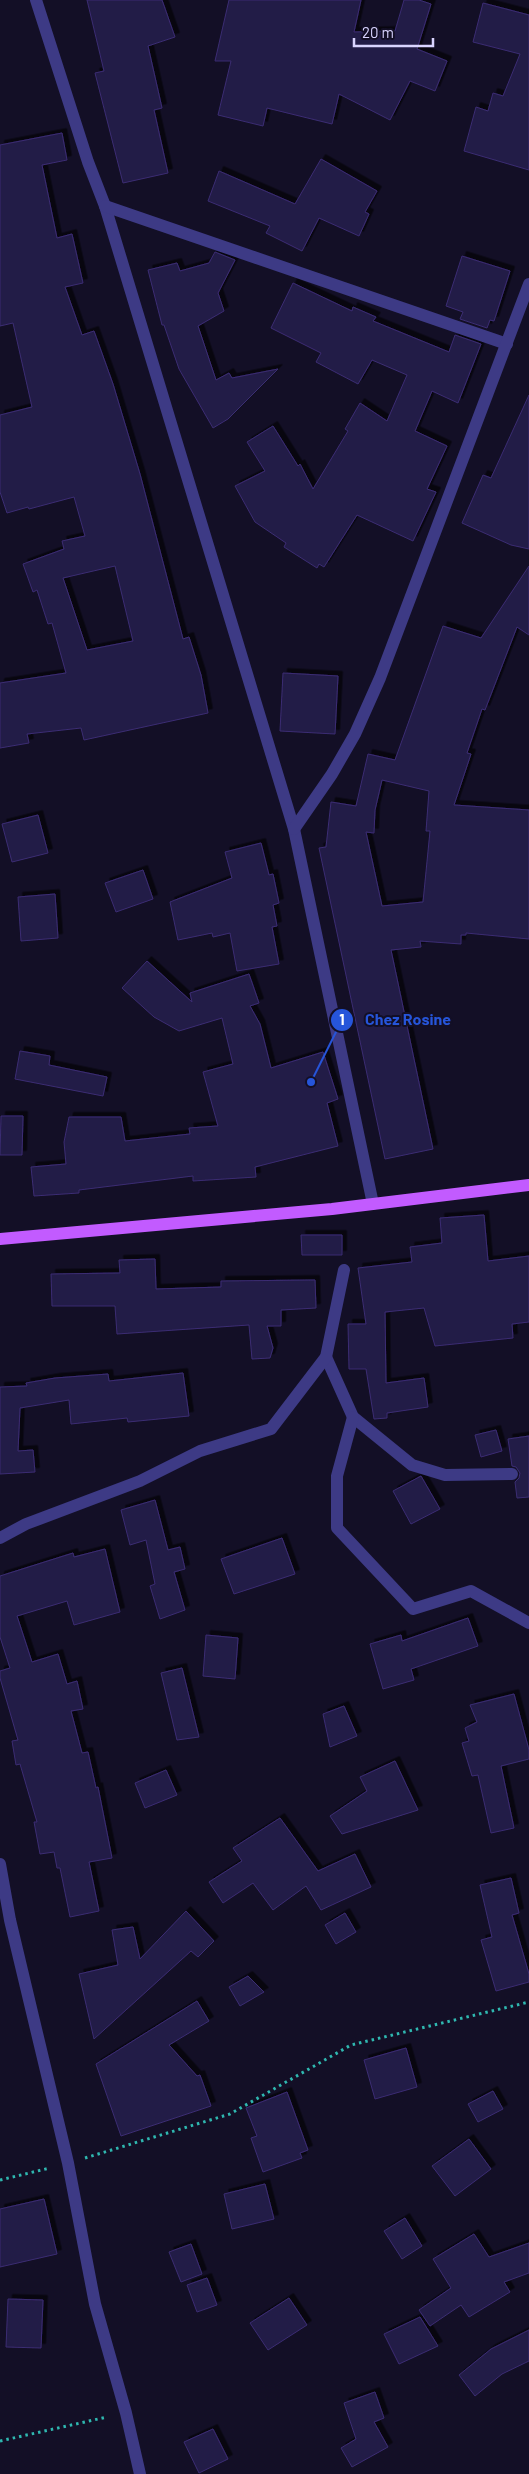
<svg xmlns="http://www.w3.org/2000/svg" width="529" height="2474" viewBox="0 0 529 2474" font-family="Barlow,sans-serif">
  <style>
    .building { fill: #241b47; stroke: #3b2d73; fill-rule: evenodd; filter: url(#shadow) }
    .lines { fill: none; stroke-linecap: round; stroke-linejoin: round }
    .path { stroke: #2fb8b0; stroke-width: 3; stroke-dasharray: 2.5 4; stroke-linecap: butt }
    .minor { stroke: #3d3a85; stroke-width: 12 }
    .primary { stroke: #c25bff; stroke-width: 12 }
    .leader { fill: none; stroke: #2655da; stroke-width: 2 }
    .callout-dot { fill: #2655da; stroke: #130f26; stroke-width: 2 }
    .mark-label { font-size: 15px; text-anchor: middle; font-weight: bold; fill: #fff }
    .callout-label { font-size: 16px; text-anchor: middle; font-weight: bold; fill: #2655da; stroke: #130f26; stroke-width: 4; stroke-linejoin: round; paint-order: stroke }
  </style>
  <defs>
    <filter id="shadow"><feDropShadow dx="4.5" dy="-4.5" stdDeviation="0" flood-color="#0009"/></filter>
  </defs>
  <rect width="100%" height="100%" fill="#130f26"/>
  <g class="building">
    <path d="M 87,0 L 162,0 L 175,37 L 148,46 L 162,108 L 154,110 L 168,173 L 123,183 L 95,73 L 104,71 Z"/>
    <path d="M 229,0 L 361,0 L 354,32 L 395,31 L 404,0 L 419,0 L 431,4 L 417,49 L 447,61 L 435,91 L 410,81 L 390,120 L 339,94 L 332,124 L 267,108 L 263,126 L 218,115 L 231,61 L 215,61 Z"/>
    <path d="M 483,3 L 529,15 L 529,170 L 464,151 L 476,107 L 488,111 L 493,93 L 503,96 L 520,54 L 473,42 Z"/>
    <path d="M 62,133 L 67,160 L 42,165 L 57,238 L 72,234 L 83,283 L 65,287 L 82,335 L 94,331 L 113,384 L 140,474 L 183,639 L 189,637 L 201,675 L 208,713 L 84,740 L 81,728 L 27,734 L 29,743 L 0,748 L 0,683 L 66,673 L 52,623 L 48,624 L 37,590 L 33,592 L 23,564 L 64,549 L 62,541 L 85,536 L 74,497 L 29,509 L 28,507 L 7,513 L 0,492 L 0,415 L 32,407 L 13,323 L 0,326 L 0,145 ZM 115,566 L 133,641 L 87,650 L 63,578 Z"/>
    <path d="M 321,159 L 377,191 L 365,212 L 369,214 L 359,236 L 319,218 L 302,251 L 266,233 L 270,226 L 208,201 L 219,171 L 295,204 Z"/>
    <path d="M 215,252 L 235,260 L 218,293 L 224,311 L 198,326 L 216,380 L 229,373 L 232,378 L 278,369 L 228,419 L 213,428 L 179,369 L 164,325 L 162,325 L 148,270 L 177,263 L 180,271 L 209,263 Z"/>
    <path d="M 462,256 L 510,271 L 494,321 L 490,320 L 487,328 L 460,319 L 463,312 L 446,306 Z"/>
    <path d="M 293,283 L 352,311 L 353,307 L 376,317 L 373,321 L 449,352 L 455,335 L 481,344 L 458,403 L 432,391 L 415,431 L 447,446 L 427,489 L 436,492 L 413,541 L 357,515 L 324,567 L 319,564 L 317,568 L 284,547 L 286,543 L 255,522 L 235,486 L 265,471 L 247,442 L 273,426 L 298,466 L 300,464 L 313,489 L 348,431 L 345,429 L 360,403 L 387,421 L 407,375 L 372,360 L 358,384 L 316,362 L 321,353 L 271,328 Z"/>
    <path d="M 529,395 L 529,549 L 511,545 L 462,523 L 483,475 L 491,478 Z"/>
    <path d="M 529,566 L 529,635 L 517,627 L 485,710 L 482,709 L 467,753 L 471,754 L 454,805 L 529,810 L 529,939 L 466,933 L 466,935 L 461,935 L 461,944 L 420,941 L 421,947 L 391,950 L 433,1149 L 385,1159 L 319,848 L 326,847 L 331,802 L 356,806 L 368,754 L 395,760 L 443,626 L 481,638 ZM 382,780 L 429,791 L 426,831 L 430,831 L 423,902 L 382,906 L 366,832 L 374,833 L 375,810 Z"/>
    <path d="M 283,673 L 338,676 L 335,734 L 280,731 Z"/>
    <path d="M 38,815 L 48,853 L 12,862 L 2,824 Z"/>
    <path d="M 261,843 L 269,875 L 273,874 L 279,903 L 273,905 L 277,926 L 272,927 L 279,964 L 237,971 L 230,933 L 213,937 L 212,933 L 178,940 L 170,902 L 232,878 L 225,852 Z"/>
    <path d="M 143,870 L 153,899 L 116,912 L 105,883 Z"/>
    <path d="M 55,894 L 58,938 L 21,941 L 18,897 Z"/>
    <path d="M 147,961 L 192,1002 L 190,993 L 249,974 L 259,1003 L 250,1006 L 260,1024 L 271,1068 L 323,1052 L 338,1099 L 327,1103 L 338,1146 L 255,1167 L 256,1177 L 193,1181 L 193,1176 L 79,1190 L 79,1193 L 34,1196 L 31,1167 L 66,1164 L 64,1142 L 69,1117 L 121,1117 L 125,1141 L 190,1134 L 189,1128 L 218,1126 L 203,1072 L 233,1064 L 222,1018 L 179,1031 L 154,1017 L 122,988 Z"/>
    <path d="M 20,1051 L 50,1056 L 49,1065 L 107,1077 L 103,1096 L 15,1079 Z"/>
    <path d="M 1,1116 L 23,1116 L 22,1155 L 0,1155 Z"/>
    <path d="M 484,1215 L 488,1261 L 529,1256 L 529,1322 L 512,1324 L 513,1338 L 435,1346 L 424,1308 L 385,1312 L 386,1383 L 424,1378 L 428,1407 L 387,1413 L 387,1418 L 374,1419 L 366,1369 L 349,1369 L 348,1324 L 366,1324 L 358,1268 L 412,1262 L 410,1247 L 442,1243 L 440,1218 Z"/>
    <path d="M 301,1235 L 342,1235 L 342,1255 L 302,1255 Z"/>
    <path d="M 155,1259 L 156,1289 L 221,1287 L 221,1281 L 315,1280 L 316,1308 L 281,1310 L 281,1326 L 267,1326 L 273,1348 L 270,1358 L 252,1359 L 249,1325 L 117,1334 L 115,1306 L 52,1306 L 51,1274 L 120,1273 L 119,1260 Z"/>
    <path d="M 183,1373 L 189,1416 L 128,1422 L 127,1418 L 71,1424 L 69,1400 L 20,1408 L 18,1451 L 33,1450 L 35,1472 L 0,1474 L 0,1387 L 27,1386 L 26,1383 L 55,1378 L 108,1374 L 109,1381 Z"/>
    <path d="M 496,1430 L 502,1451 L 481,1457 L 475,1435 Z"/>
    <path d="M 529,1436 L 529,1497 L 517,1498 L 515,1482 L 519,1478 L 520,1473 L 516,1467 L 512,1466 L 508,1439 Z"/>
    <path d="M 421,1476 L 440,1509 L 411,1524 L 393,1491 Z"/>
    <path d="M 155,1500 L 168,1550 L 180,1547 L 185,1569 L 174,1572 L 185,1610 L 160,1619 L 150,1586 L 155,1584 L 146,1540 L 130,1545 L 121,1510 Z"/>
    <path d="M 282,1538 L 295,1574 L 234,1594 L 221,1559 Z"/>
    <path d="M 105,1549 L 120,1612 L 74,1625 L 67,1601 L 17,1616 L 32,1662 L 58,1654 L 67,1684 L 77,1681 L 83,1709 L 71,1711 L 82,1753 L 88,1752 L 96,1788 L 98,1787 L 112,1858 L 89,1862 L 99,1911 L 70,1917 L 60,1868 L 57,1868 L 54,1852 L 40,1854 L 34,1822 L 37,1822 L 20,1764 L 16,1765 L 12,1741 L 18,1740 L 0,1678 L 0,1671 L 10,1668 L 0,1637 L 0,1576 L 73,1553 L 74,1557 Z"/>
    <path d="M 468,1618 L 478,1646 L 411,1669 L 414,1680 L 383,1689 L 370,1644 L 401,1635 L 402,1641 Z"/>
    <path d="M 206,1635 L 238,1638 L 235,1679 L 203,1676 Z"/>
    <path d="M 182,1668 L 199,1737 L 177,1740 L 161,1673 Z"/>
    <path d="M 514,1694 L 529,1750 L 529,1759 L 501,1766 L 514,1828 L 491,1833 L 478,1775 L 472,1776 L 462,1743 L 469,1741 L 465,1728 L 477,1722 L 470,1705 Z"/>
    <path d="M 344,1706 L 357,1736 L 330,1747 L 323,1714 Z"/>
    <path d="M 395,1761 L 418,1810 L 342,1834 L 330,1816 L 367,1791 L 360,1777 Z"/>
    <path d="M 166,1770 L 177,1795 L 145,1808 L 135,1783 Z"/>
    <path d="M 280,1818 L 318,1871 L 355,1854 L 371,1887 L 321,1910 L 306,1886 L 273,1910 L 253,1883 L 223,1903 L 209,1882 L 242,1861 L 233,1848 Z"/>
    <path d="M 511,1878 L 519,1913 L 512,1915 L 529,1974 L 529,1982 L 496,1991 L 481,1940 L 492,1937 L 480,1885 Z"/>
    <path d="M 186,1911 L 214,1941 L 198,1957 L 191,1951 L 94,2039 L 79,1974 L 118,1965 L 112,1930 L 133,1927 L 140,1959 Z"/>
    <path d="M 345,1913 L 356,1932 L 336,1944 L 325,1925 Z"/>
    <path d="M 248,1976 L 264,1992 L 240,2006 L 229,1987 Z"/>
    <path d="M 197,2001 L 209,2021 L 169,2045 L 197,2076 L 200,2075 L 211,2106 L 121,2136 L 96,2064 Z"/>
    <path d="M 406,2048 L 417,2087 L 375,2099 L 364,2060 Z"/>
    <path d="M 493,2091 L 503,2109 L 478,2122 L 468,2104 Z"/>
    <path d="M 287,2092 L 308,2150 L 300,2153 L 302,2158 L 263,2172 L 251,2138 L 257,2136 L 246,2108 Z"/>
    <path d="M 469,2139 L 491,2169 L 455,2196 L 432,2166 Z"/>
    <path d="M 265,2184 L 274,2219 L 232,2229 L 224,2194 Z"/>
    <path d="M 44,2199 L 57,2254 L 0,2267 L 0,2209 Z"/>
    <path d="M 405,2218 L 422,2246 L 402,2259 L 384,2231 Z"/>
    <path d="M 474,2234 L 489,2257 L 529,2243 L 529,2273 L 504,2282 L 510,2292 L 469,2317 L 461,2305 L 430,2326 L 419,2310 L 451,2288 L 433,2259 Z"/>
    <path d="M 191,2244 L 202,2274 L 181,2282 L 169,2252 Z"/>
    <path d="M 207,2278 L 217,2305 L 197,2312 L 187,2285 Z"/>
    <path d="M 289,2298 L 307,2325 L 268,2350 L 250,2323 Z"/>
    <path d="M 8,2299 L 43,2300 L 41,2348 L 6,2347 Z"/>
    <path d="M 420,2317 L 438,2346 L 399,2364 L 384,2334 Z"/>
    <path d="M 529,2330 L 529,2361 L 502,2374 L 475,2396 L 459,2375 L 491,2349 Z"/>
    <path d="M 375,2392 L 384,2418 L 374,2422 L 388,2447 L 352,2467 L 341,2448 L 356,2439 L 344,2403 Z"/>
    <path d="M 213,2429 L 228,2459 L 199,2473 L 184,2442 Z"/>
  </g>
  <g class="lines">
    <g class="path">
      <path d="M 85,2158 L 230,2114 L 351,2045 L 529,2002"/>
      <path d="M 0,2180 L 50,2168"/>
      <path d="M 0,2441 L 107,2417"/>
    </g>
    <g class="minor">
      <path d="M 36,0 L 88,162 L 105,206 L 294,829 L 373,1204"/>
      <path d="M 105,206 L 507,344"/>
      <path d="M 294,829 L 332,774 L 355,734 L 380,678 L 529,284"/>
      <path d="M 326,1357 L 353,1417 L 412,1465 L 445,1475 L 512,1474"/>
      <path d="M 353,1417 L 337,1476 L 337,1528 L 413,1609 L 471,1591 L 529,1623"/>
      <path d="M 0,1538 L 26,1524 L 140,1481 L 200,1451 L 271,1429 L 326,1357 L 344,1270"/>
      <path d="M 0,1864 L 10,1920 L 68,2163 L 95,2304 L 126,2413 L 140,2474"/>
    </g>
    <path class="primary" d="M 0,1239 L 332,1209 L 529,1185"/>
  </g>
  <path class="leader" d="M311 1082L342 1020"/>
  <g class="callout-dot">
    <circle cx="311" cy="1082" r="5"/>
    <circle cx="342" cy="1020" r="12"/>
  </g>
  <g class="mark-label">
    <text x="342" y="1025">1</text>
  </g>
  <g class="callout-label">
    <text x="408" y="1025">Chez Rosine</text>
  </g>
  <path d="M354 38v8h79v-8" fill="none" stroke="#d9d4ff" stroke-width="2.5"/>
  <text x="362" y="38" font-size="15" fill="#d9d4ff" stroke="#130f26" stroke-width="4" paint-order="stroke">20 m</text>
</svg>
